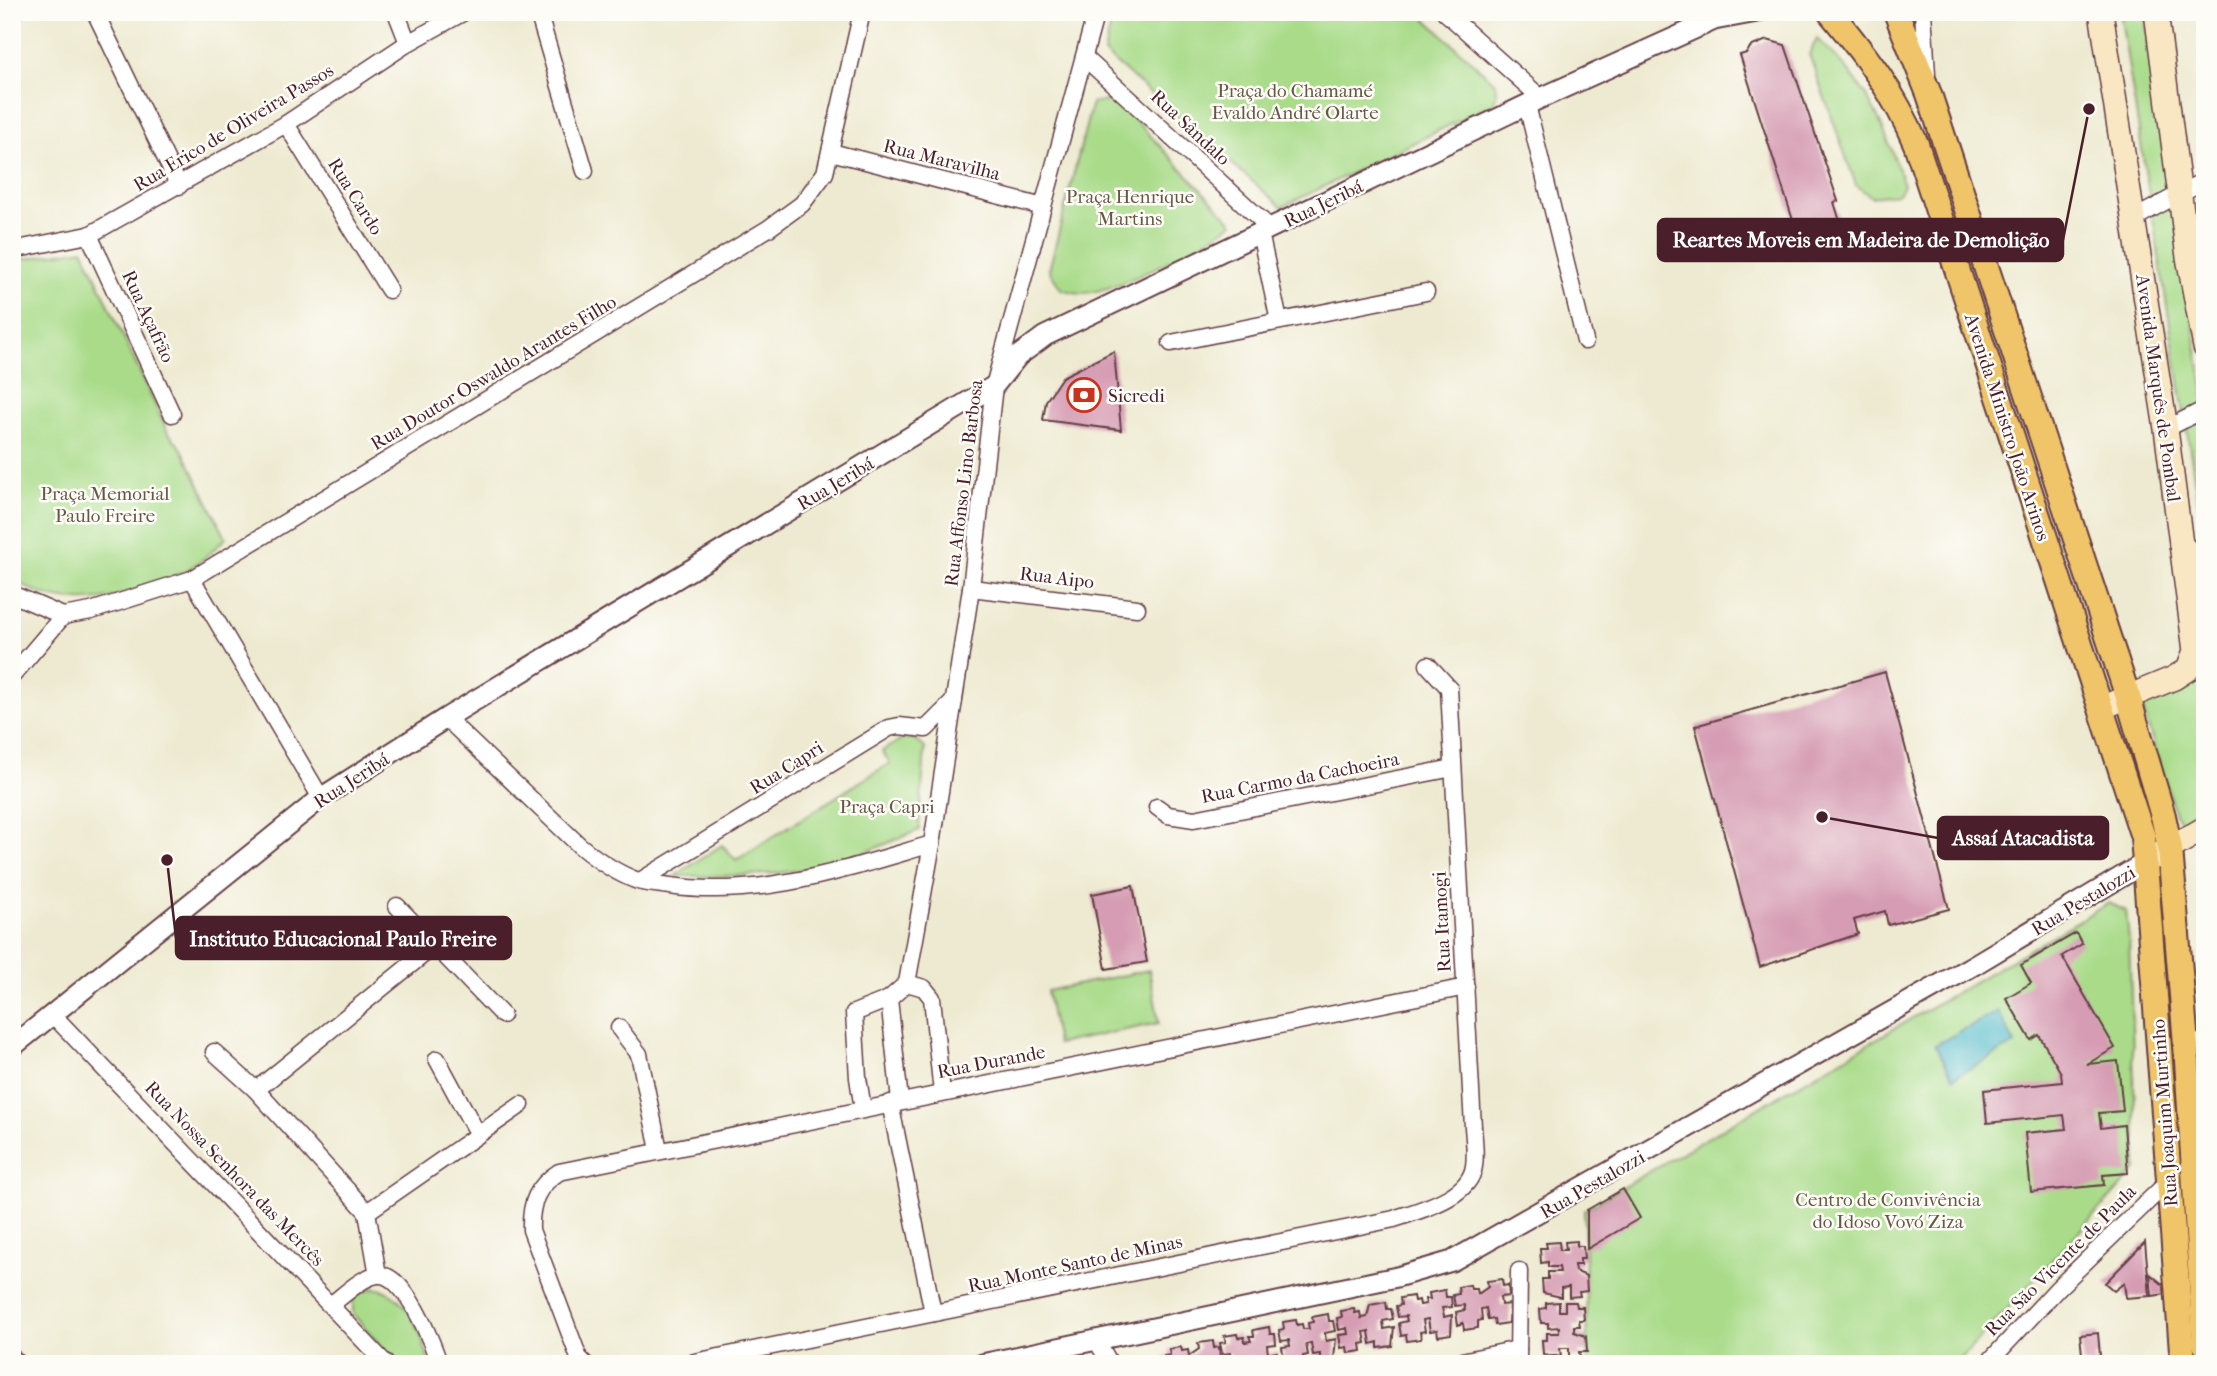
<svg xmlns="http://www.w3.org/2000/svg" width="2217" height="1376" viewBox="0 0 2217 1376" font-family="'IM FELL French Canon',serif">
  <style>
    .green { fill: #a9db89; stroke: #7a7d5a; stroke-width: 2 }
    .water { fill: #4db8c9; stroke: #4c6c7a; stroke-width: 2 }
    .building { fill: #d69cb3 }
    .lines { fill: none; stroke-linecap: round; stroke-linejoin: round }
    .minor-casing { stroke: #633d44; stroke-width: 19 }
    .tertiary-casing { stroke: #633d44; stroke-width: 23 }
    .secondary-casing { stroke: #633d44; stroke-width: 26 }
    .primary-casing { stroke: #633d44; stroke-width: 28 }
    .minor { stroke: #fff; stroke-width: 16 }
    .tertiary { stroke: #fff; stroke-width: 19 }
    .secondary { stroke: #f9e7c3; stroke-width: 23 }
    .primary { stroke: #f0c469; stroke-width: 24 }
    .labels { text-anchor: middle; stroke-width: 5; stroke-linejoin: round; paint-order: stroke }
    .park-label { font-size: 19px; fill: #665747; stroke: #fdfcf7 }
    .street-label { font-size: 19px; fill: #4a1f2b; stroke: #fdfcf7 }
    .poi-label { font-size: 19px; fill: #4a1f2b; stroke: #fdfcf7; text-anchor: start }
    .leader { fill: none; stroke: #4a1f2b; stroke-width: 2.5 }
    .callout-dot { fill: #4a1f2b; stroke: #fdfcf7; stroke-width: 2.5 }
    .callout { fill: #4a1f2b; stroke: #4a1f2b; stroke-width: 2.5 }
    .callout-label { font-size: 21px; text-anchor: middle; font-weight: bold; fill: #fff }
  </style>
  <rect width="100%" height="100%" fill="#fdfcf7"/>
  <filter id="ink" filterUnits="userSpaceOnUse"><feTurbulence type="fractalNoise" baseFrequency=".0143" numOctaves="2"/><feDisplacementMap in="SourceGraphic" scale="14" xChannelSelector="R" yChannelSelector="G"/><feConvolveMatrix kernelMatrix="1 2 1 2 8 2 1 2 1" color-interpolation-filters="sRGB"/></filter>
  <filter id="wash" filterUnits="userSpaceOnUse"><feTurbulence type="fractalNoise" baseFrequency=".00686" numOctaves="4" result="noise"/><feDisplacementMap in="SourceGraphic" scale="28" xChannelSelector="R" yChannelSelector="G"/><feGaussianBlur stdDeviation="1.57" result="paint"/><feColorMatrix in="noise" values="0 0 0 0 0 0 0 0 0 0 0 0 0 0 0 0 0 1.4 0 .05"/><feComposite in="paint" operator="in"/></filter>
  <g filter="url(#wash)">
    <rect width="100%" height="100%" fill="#eeead1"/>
    <g class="green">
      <path d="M 1114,12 L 1418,12 L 1495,83 L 1497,94 L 1493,104 L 1282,207 L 1104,53 Z"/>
      <path d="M 2120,12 L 2144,12 L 2205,401 L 2205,520 L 2201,519 Z"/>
      <path d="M 1817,39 C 1867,82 1883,123 1904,185 L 1897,194 L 1871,197 L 1856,185 L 1809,54 Z"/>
      <path d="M 1108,101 L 1125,109 L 1233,223 C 1206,243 1114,294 1082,293 C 1076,293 1068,291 1061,289 L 1049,270 L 1092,103 Z"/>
      <path d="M 83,249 L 167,431 L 182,449 L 226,538 C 216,547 205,559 193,566 C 142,597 64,619 12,577 L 12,261 Z"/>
      <path d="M 2205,672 L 2205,813 L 2196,821 L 2182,823 L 2175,814 L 2141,703 L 2200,679 Z"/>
      <path d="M 904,738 L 914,739 L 925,748 L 919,830 C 884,845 849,860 811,868 C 767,877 720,876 675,876 L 722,845 L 736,860 L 890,763 L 882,751 Z"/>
      <path d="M 2109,903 L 2126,911 L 2129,940 L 2137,1169 L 1956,1364 L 1588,1364 L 1584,1210 Z"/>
      <path d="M 1149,970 L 1159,1023 L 1057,1044 L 1047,991 Z"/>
      <path d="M 374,1288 C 407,1292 423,1334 429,1364 L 397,1364 L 353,1314 L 353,1300 L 360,1292 Z"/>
    </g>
    <path class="water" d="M 1998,1011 L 2015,1044 L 1953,1078 L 1935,1045 Z"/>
    <g id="blocks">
      <g class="building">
        <path d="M 1767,40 L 1785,45 L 1838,201 L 1834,202 L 1843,231 L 1801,245 L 1740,55 L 1747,53 L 1750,47 Z"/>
        <path d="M 1114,351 L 1121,430 L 1043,420 L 1046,401 L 1062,377 Z"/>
        <path d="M 1885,672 L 1949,909 L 1888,925 L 1885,911 L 1854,920 L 1858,934 L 1760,967 L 1695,726 Z"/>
        <path d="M 1133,886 L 1147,962 L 1106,969 L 1092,894 Z"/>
        <path d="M 2076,933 L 2082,944 L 2062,956 L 2115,1048 L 2087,1064 L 2118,1061 L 2123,1111 L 2099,1113 L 2101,1128 L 2124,1125 L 2128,1173 L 2103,1175 L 2104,1185 L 2031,1192 L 2025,1133 L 2066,1129 L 2064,1115 L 1987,1123 L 1984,1090 L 2062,1082 L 2061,1073 L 2039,1035 L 2031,1040 L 2006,998 L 2031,983 L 2021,965 Z"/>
        <path d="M 1623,1189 L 1640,1218 L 1587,1249 L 1587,1210 Z"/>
        <path d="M 1577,1241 L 1577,1246 L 1583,1246 L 1584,1259 L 1580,1259 L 1580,1265 L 1574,1265 L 1575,1271 L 1586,1276 L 1587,1291 L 1579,1292 L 1580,1296 L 1569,1297 L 1569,1287 L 1561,1288 L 1561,1297 L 1543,1293 L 1542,1279 L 1548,1279 L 1548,1272 L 1560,1272 L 1559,1267 L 1548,1267 L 1548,1262 L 1541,1263 L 1540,1248 L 1547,1248 L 1546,1243 L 1559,1242 L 1560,1250 L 1566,1250 L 1565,1242 Z"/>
        <path d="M 2145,1242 L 2150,1296 L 2126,1298 L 2124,1283 L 2114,1291 L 2105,1283 Z"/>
        <path d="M 2150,1274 L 2166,1287 L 2166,1294 L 2152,1296 Z"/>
        <path d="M 1502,1279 L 1503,1286 L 1508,1285 L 1509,1296 L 1500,1297 L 1501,1305 L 1510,1304 L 1509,1323 L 1495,1325 L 1494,1319 L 1488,1320 L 1486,1308 L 1481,1309 L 1482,1320 L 1478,1321 L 1478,1328 L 1464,1330 L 1463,1323 L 1458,1325 L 1456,1312 L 1465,1310 L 1464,1305 L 1455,1306 L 1453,1295 L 1459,1294 L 1458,1287 L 1470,1285 L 1471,1289 L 1477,1289 L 1478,1294 L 1488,1287 L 1487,1281 Z"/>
        <path d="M 1445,1290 L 1446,1297 L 1451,1297 L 1452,1307 L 1442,1308 L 1444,1317 L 1452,1315 L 1451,1334 L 1438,1336 L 1437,1330 L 1430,1331 L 1428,1319 L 1423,1320 L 1425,1331 L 1420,1332 L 1421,1339 L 1407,1341 L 1406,1335 L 1401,1336 L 1399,1323 L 1407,1321 L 1406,1316 L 1398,1317 L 1396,1306 L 1401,1305 L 1400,1298 L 1413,1296 L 1414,1301 L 1419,1300 L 1420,1305 L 1426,1304 L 1425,1299 L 1430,1299 L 1429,1293 Z"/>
        <path d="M 1386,1302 L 1387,1309 L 1391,1309 L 1393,1319 L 1383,1321 L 1384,1329 L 1394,1327 L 1392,1346 L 1378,1348 L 1378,1342 L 1371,1344 L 1369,1331 L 1364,1332 L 1366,1343 L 1361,1344 L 1362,1351 L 1348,1353 L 1347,1347 L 1341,1348 L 1339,1335 L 1348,1334 L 1347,1328 L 1339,1330 L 1337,1318 L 1342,1317 L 1341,1311 L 1354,1309 L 1355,1313 L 1360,1312 L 1361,1318 L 1367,1317 L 1370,1305 Z"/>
        <path d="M 1559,1302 L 1559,1311 L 1565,1311 L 1565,1302 L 1576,1302 L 1577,1307 L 1583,1307 L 1584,1320 L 1579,1320 L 1580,1326 L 1574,1326 L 1574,1332 L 1586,1336 L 1587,1352 L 1579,1352 L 1580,1357 L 1569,1358 L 1569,1348 L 1560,1348 L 1561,1357 L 1543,1354 L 1542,1340 L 1547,1340 L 1547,1333 L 1559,1333 L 1559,1327 L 1548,1328 L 1548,1323 L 1541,1323 L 1540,1309 L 1546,1308 L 1546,1303 Z"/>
        <path d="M 1328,1314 L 1329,1321 L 1333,1321 L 1335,1331 L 1325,1333 L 1326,1341 L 1336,1339 L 1334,1358 L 1320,1360 L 1320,1354 L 1313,1355 L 1311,1343 L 1306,1344 L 1308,1355 L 1303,1356 L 1304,1363 L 1289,1364 L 1289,1359 L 1284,1360 L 1282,1347 L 1290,1346 L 1289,1340 L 1281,1341 L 1279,1330 L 1284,1329 L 1283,1322 L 1296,1320 L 1297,1325 L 1302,1324 L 1303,1329 L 1309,1329 L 1308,1323 L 1313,1322 L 1312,1317 Z"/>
        <path d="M 1269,1327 L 1270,1334 L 1275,1334 L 1276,1344 L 1267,1345 L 1268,1354 L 1277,1352 L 1278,1362 L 1254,1364 L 1252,1356 L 1247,1357 L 1248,1364 L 1223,1364 L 1223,1360 L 1231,1359 L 1230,1353 L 1222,1354 L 1220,1343 L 1226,1342 L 1224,1336 L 1237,1334 L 1238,1338 L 1244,1337 L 1245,1342 L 1251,1341 L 1249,1336 L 1254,1336 L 1253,1330 Z"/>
        <path d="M 2098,1333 L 2100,1356 L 2094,1357 L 2095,1364 L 2083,1364 L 2080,1335 Z"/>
        <path d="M 1213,1341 L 1214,1348 L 1219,1347 L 1220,1357 L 1211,1359 L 1211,1364 L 1165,1364 L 1164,1356 L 1170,1355 L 1169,1349 L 1181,1347 L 1182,1351 L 1188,1350 L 1189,1356 L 1199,1349 L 1198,1343 Z"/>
      </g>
    </g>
  </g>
  <g filter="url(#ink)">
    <use href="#blocks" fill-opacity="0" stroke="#633d44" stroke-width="2"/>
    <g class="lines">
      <g class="minor-casing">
        <g id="minor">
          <path d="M 95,12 L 179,186"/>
          <path d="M 396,12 L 408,43"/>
          <path d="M 538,12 L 585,171"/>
          <path d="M 1445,12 L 1541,98"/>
          <path d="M 1923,12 L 1927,74"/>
          <path d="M 1084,57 L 1270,228"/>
          <path d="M 1527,105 L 1585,341"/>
          <path d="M 286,124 L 389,290"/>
          <path d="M 831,152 L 1043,207"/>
          <path d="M 2135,218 L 2205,180"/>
          <path d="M 1260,233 L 1279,321"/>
          <path d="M 89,235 L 172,414"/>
          <path d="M 12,250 L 89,235 L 286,124 L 408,43 L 464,12"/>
          <path d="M 1171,343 L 1426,292"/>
          <path d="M 2166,429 L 2205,409"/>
          <path d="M 192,579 L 321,798"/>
          <path d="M 971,588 L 1137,608"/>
          <path d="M 12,594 L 63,616 L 91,611 L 192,579 L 769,228 L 802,204 L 825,173 L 862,12"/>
          <path d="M 12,676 L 63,616"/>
          <path d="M 446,718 L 579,845 C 597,860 616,873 638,881 C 648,884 660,884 670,886 C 761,899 846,869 932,844"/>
          <path d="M 1157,807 L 1168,815 L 1194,819 L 1453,768"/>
          <path d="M 640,881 L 889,728 L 899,726 L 926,729 L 954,701"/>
          <path d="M 397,906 L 502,1015"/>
          <path d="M 907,983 L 924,988 L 932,998 L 942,1093"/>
          <path d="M 889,999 L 900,1101"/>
          <path d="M 52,1014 L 386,1364"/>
          <path d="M 619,1028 L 639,1054 L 659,1150"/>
          <path d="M 2186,1045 L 2205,1041"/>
          <path d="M 214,1052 L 256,1090 L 367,1212 L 378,1275"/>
          <path d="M 437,1059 L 477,1133"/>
          <path d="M 256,1090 L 435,945"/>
          <path d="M 890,1103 L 933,1313"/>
          <path d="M 863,1109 L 858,1078 L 854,1013 L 889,999 L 907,983 L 932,844 L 971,588 L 994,386 L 1096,12"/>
          <path d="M 367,1212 L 521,1105"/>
          <path d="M 332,1304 C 344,1295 362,1277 377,1275 C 404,1271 433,1343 439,1364"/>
          <path d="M 1096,1339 L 1110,1364"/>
          <path d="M 585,1364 L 579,1358 L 531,1230 C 530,1203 537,1186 559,1172 L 1466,987"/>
          <path d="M 685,1364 L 1394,1219 C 1419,1210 1470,1198 1474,1166 C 1476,1154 1474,1140 1473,1127 L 1449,688 L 1428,665"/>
          <path d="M 1448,1364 L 1518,1349"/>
          <path d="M 1518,1364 L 1519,1271"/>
          <path d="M 1987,1364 L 2058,1288 L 2173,1177"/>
        </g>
      </g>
      <g class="tertiary-casing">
        <g id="tertiary">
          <path d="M 12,1047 L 321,798 L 446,718 L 994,386 L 1018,356 L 1045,336 L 1541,98 L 1714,20 L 1757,12"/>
          <path d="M 12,1360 L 16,1364"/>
          <path d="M 982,1364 L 1397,1277 L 1452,1261 L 1974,965 L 2146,862"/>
        </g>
      </g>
      <g class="secondary-casing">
        <g id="secondary">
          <path d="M 2156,12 L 2188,257 L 2205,347"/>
          <path d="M 2181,545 L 2205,569"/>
          <path d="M 2101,708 L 2174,678 L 2188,669 L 2195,651 L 2166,429 L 2101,12"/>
          <path d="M 2155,857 L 2205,828"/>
        </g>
      </g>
      <g class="primary-casing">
        <g id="primary">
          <path d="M 1830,12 C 1866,56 1894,92 1916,144 L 2143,837 L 2183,1364"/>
          <path d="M 1896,12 L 1929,94 L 2128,697 L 2163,816 L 2170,848 L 2186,1045 L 2205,1344"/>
        </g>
      </g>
      <use href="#minor" class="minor"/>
      <use href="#tertiary" class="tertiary"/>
      <use href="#secondary" class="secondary"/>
      <use href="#primary" class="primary"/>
    </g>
  </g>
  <defs>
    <g id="bank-ring" transform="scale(1.75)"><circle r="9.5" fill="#fdfcf7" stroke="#c8321e" stroke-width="1.5"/><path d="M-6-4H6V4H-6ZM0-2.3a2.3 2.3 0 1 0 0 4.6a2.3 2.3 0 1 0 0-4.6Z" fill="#c8321e"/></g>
  </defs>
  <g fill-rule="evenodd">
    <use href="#bank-ring" x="1084" y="395"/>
  </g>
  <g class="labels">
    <g class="park-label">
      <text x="1295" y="97">Praça do Chamamé<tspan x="1295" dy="22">Evaldo André Olarte</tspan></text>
      <text x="1130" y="203">Praça Henrique<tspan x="1130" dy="22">Martins</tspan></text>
      <text x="105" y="500">Praça Memorial<tspan x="105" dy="22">Paulo Freire</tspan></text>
      <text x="887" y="813">Praça Capri</text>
      <text x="1888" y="1206">Centro de Convivência<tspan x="1888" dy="22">do Idoso Vovó Ziza</tspan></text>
    </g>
    <g class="street-label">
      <text transform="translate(233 127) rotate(-31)" y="7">Rua Erico de Oliveira Passos</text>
      <text transform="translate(1191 127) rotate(43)" y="7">Rua Sândalo</text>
      <text transform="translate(942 159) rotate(14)" y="7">Rua Maravilha</text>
      <text transform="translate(356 196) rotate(58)" y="7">Rua Cardo</text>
      <text transform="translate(1323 203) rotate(-26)" y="7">Rua Jeribá</text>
      <text transform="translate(149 316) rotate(65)" y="7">Rua Açafrão</text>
      <text transform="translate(493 372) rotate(-31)" y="7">Rua Doutor Oswaldo Arantes Filho</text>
      <text transform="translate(2159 388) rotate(82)" y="7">Avenida Marquês de Pombal</text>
      <text transform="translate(2008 427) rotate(72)" y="7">Avenida Ministro João Arinos</text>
      <text transform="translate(835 483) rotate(-31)" y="7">Rua Jeribá</text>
      <text transform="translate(963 483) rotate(-83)" y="7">Rua Affonso Lino Barbosa</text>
      <text transform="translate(1057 577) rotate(7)" y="7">Rua Aipo</text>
      <text transform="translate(786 767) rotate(-32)" y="7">Rua Capri</text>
      <text transform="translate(1300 777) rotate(-11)" y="7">Rua Carmo da Cachoeira</text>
      <text transform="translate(351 780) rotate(-33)" y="7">Rua Jeribá</text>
      <text transform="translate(2083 900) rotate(-31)" y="7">Rua Pestalozzi</text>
      <text transform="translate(1441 922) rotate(-93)" y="7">Rua Itamogi</text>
      <text transform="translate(991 1061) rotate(-11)" y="7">Rua Durande</text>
      <text transform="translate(2164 1113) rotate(-94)" y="7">Rua Joaquim Murtinho</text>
      <text transform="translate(235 1173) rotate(46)" y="7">Rua Nossa Senhora das Mercês</text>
      <text transform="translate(1592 1184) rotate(-30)" y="7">Rua Pestalozzi</text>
      <text transform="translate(2060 1260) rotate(-45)" y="7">Rua São Vicente de Paula</text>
      <text transform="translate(1075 1263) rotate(-12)" y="7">Rua Monte Santo de Minas</text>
    </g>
    <g class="poi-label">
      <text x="1108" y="402">Sicredi</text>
    </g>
  </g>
  <path class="leader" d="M2089 109L2063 240M1822 817L1938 838M167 860L176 938"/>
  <g class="callout-dot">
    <circle cx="2089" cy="109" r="7"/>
    <circle cx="1822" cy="817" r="7"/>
    <circle cx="167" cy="860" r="7"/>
  </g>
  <g class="callout">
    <rect x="1658" y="219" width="405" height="42" rx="7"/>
    <rect x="1938" y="817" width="170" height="42" rx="7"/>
    <rect x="176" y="917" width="335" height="42" rx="7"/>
  </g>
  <g class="callout-label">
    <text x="1861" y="247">Reartes Moveis em Madeira de Demolição</text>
    <text x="2023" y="845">Assaí Atacadista</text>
    <text x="343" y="946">Instituto Educacional Paulo Freire</text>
  </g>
  <rect width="2217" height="1376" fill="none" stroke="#fdfcf7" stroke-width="42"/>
</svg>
